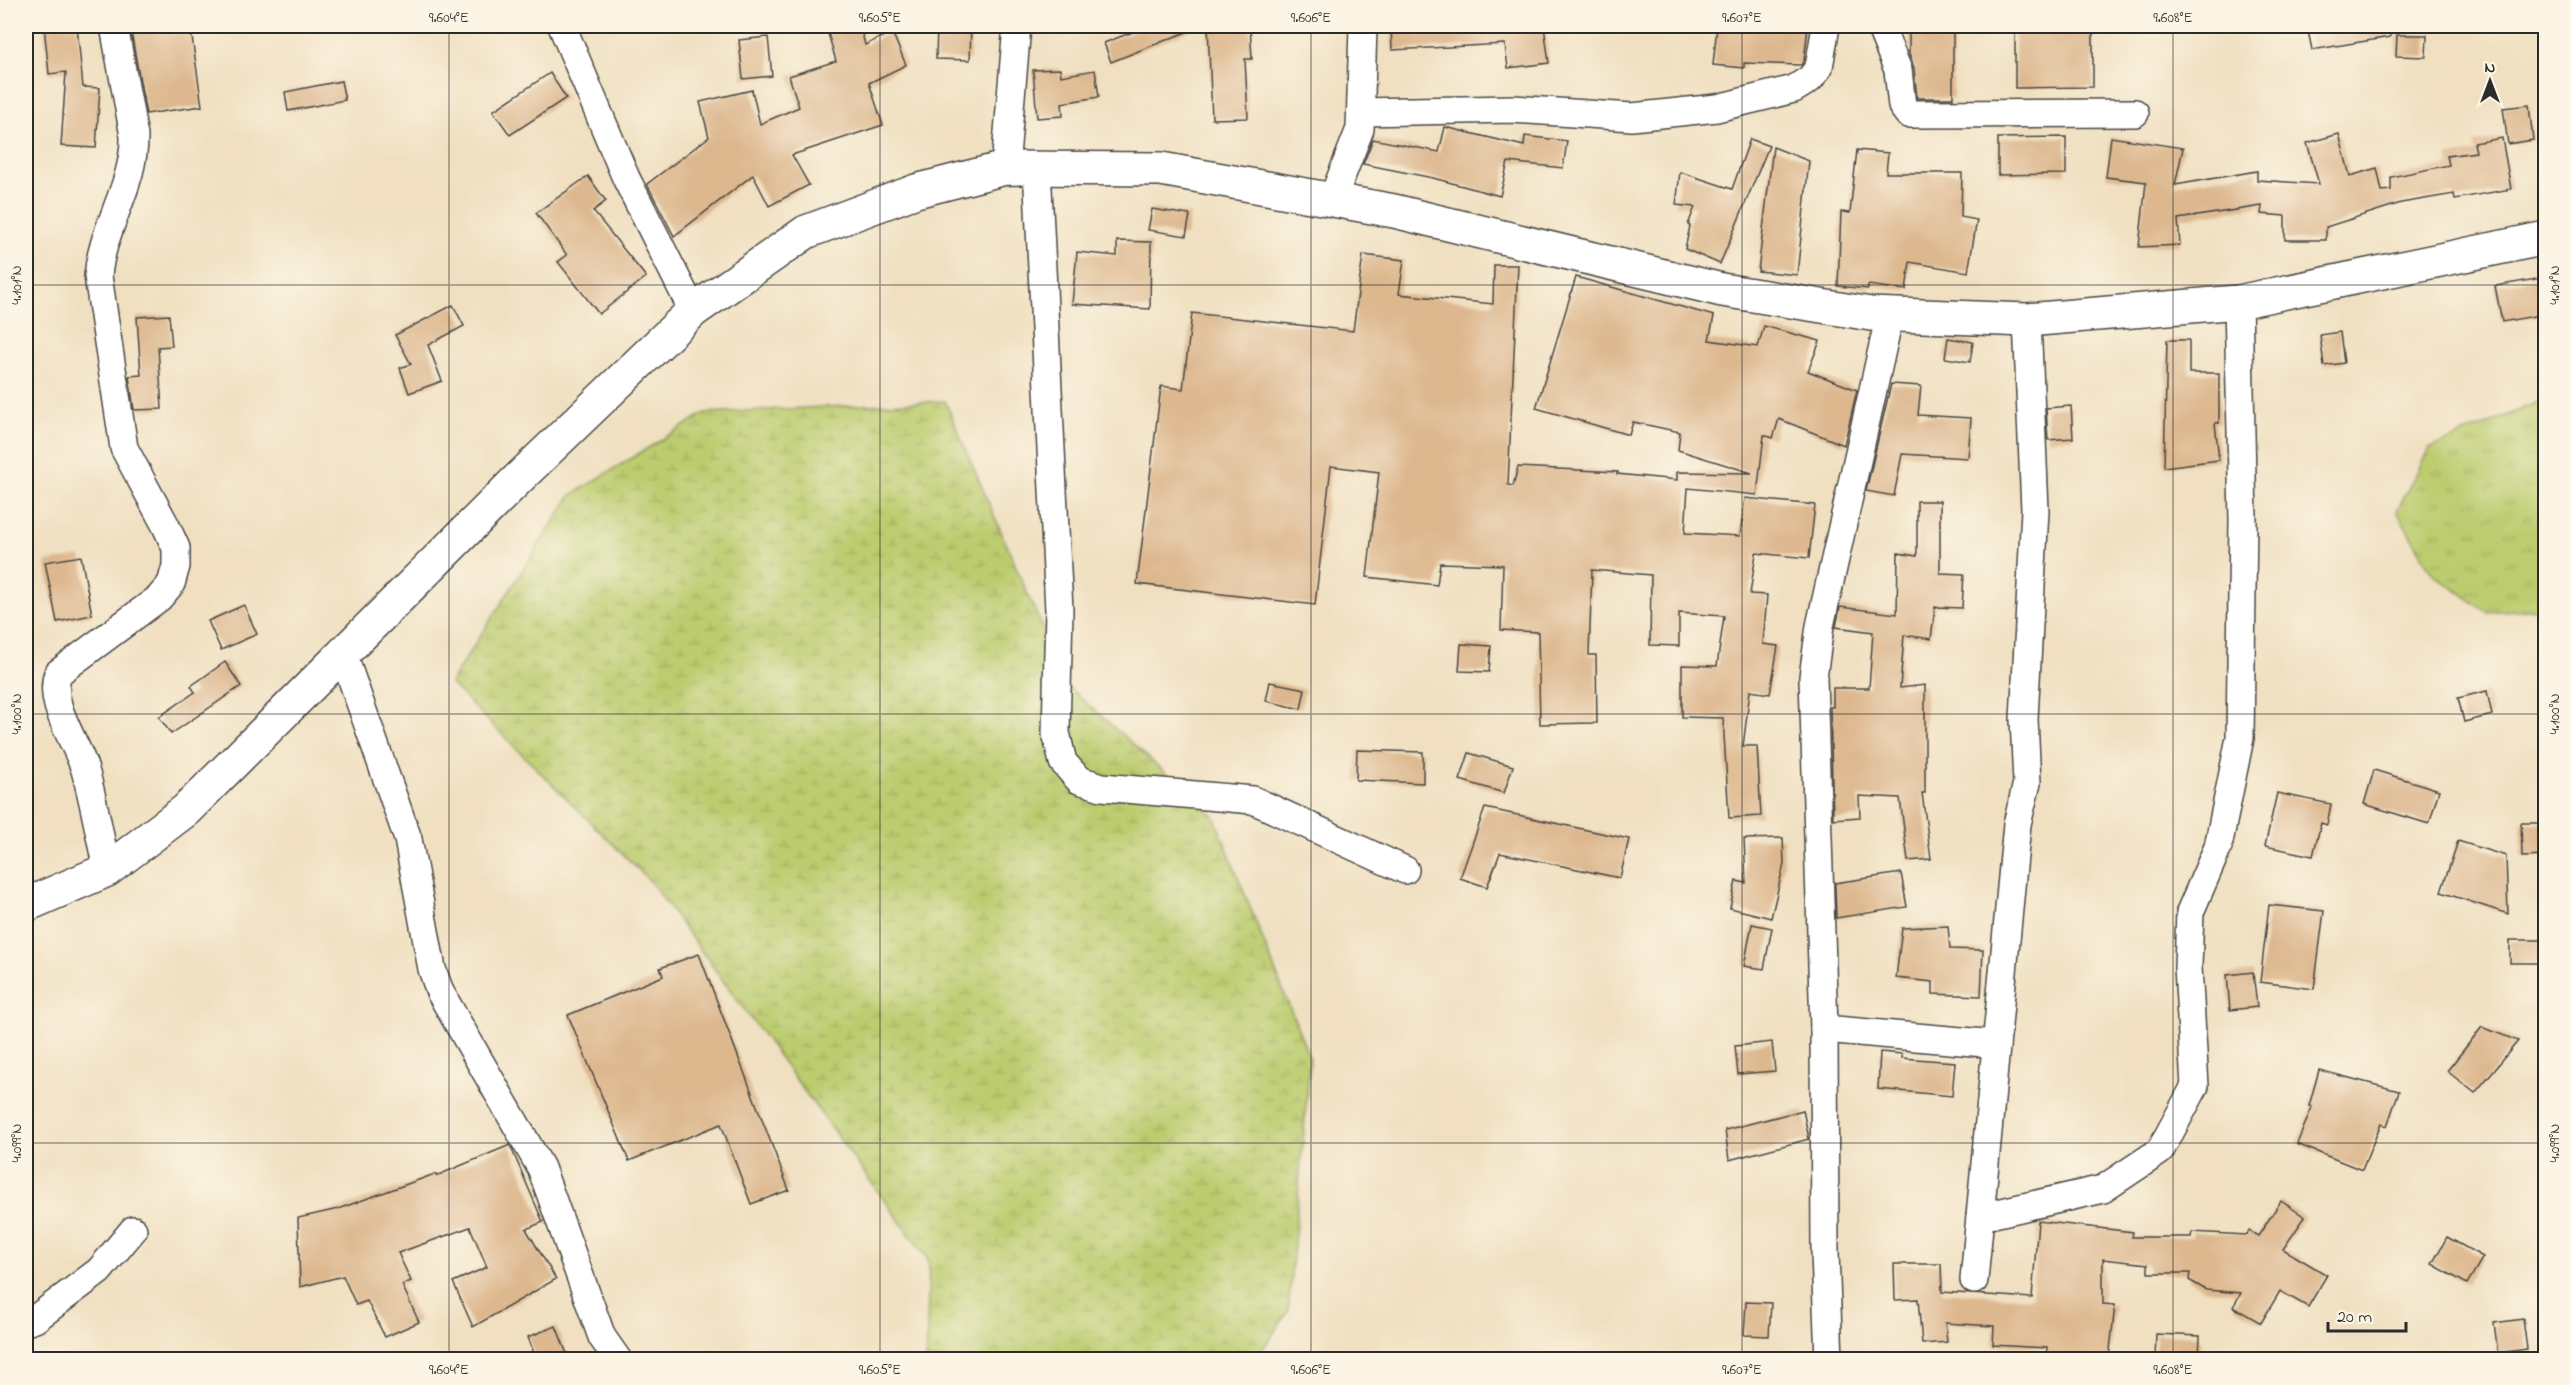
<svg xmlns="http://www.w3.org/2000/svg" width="2571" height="1385" viewBox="0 0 2571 1385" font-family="'Indie Flower',sans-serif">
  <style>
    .grass { fill: url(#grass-tufts); stroke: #747c4c; stroke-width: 1.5 }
    .wetland { fill: url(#wetland-marsh); stroke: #747c4c; stroke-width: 1.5 }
    .building { fill: #ddb88f }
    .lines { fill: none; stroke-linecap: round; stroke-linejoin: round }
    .street-casing { stroke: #494642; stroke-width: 30 }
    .secondary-casing { stroke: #494642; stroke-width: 36 }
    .street { stroke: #fff; stroke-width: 27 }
    .secondary { stroke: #fff; stroke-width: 33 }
    .ticks { fill: none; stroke: #2b2b2b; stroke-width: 1.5; stroke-opacity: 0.45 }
    .neatline { fill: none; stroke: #2b2b2b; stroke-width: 2 }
    .ticks-label { font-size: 15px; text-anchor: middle; fill: #2b2b2b }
  </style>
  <defs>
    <pattern id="grass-tufts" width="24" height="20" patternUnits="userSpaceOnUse" patternTransform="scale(1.5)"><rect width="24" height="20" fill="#bccc6e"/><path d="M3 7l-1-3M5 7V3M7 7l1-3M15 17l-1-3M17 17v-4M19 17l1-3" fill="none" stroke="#a2af5f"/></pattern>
    <pattern id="wetland-marsh" width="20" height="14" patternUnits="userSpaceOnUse" patternTransform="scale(1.5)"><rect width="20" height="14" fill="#bccc6e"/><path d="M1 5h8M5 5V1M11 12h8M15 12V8" fill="none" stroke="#a2af5f"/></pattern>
  </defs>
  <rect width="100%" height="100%" fill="#fcf5e5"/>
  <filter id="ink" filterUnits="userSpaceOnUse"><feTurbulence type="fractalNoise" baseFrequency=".0167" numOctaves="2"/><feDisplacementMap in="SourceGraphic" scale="12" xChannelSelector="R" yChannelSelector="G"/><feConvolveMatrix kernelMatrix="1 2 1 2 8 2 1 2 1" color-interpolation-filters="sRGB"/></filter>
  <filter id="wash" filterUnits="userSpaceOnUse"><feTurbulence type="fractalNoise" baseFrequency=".008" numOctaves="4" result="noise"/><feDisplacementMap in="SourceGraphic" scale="24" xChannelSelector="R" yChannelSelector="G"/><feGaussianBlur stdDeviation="1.35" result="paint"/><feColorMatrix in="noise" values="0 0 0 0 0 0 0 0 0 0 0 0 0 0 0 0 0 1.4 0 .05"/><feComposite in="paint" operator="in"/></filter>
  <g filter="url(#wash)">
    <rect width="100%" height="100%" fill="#f0e0c1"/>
    <path class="grass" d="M 2545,399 L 2545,608 L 2487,612 L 2432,573 L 2397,511 L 2429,449 Z"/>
    <path class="wetland" d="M 945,401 L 1067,686 L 1214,816 L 1310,1059 L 1288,1312 L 1256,1359 L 926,1359 L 929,1261 L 650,881 L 450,683 L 571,495 L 705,413 Z"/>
    <g id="blocks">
      <g class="building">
        <path d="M 44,26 L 77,26 L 83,87 L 100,88 L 96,148 L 61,146 L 66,72 L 49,74 Z"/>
        <path d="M 130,26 L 166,26 L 167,34 L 191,30 L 202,106 L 146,114 Z"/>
        <path d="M 826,26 L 860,26 L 865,45 L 892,32 L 906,65 L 869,83 L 883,125 L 792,155 L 809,185 L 769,206 L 753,175 L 674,236 L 647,184 L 709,137 L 700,102 L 752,90 L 760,124 L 799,107 L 789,76 L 836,61 Z"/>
        <path d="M 937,26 L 971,26 L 970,60 L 936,59 Z"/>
        <path d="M 1148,26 L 1199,27 L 1111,62 L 1104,43 Z"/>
        <path d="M 1208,26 L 1250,26 L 1252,59 L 1245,59 L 1248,118 L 1212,119 Z"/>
        <path d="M 1391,26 L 1544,26 L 1549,63 L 1508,68 L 1505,44 L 1392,50 Z"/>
        <path d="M 1717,26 L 1808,26 L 1804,61 L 1801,65 L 1744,63 L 1744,68 L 1713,65 Z"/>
        <path d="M 1909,26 L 1953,26 L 1953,98 L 1917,98 L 1914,68 L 1909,54 Z"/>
        <path d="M 2015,26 L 2093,26 L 2093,87 L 2015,88 Z"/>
        <path d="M 2307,26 L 2389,26 L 2390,37 L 2312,50 Z"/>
        <path d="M 2397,35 L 2427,35 L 2426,57 L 2396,56 Z"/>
        <path d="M 768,37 L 772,76 L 743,79 L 739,40 Z"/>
        <path d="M 1060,69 L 1061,76 L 1095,70 L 1099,97 L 1062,103 L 1063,116 L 1037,118 L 1033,70 Z"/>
        <path d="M 550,73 L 566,98 L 510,135 L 493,111 Z"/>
        <path d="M 341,81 L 345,100 L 288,111 L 285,92 Z"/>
        <path d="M 2529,105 L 2533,140 L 2508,144 L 2503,108 Z"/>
        <path d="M 1445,127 L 1524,146 L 1525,136 L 1567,141 L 1563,168 L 1508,162 L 1500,196 L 1433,178 L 1363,164 L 1373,139 L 1439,152 Z"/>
        <path d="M 2339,134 L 2350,176 L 2377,168 L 2382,191 L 2391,190 L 2391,177 L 2449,165 L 2447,156 L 2476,152 L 2474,143 L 2502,138 L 2511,189 L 2455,199 L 2454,194 L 2401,203 L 2326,227 L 2326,240 L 2285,240 L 2285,216 L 2261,214 L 2262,206 L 2178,219 L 2180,245 L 2139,247 L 2146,182 L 2106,177 L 2111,137 L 2183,148 L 2175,185 L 2257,171 L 2257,180 L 2319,184 L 2307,143 Z"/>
        <path d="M 2066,137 L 2066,174 L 1998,175 L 1998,138 Z"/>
        <path d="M 1750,139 L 1769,146 L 1720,264 L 1685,249 L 1690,226 L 1688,225 L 1695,207 L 1676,205 L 1680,172 L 1732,189 Z"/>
        <path d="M 1773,147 L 1809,161 L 1797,275 L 1758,271 Z"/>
        <path d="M 1857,150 L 1888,153 L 1886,173 L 1962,173 L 1961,217 L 1977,220 L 1968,272 L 1910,262 L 1906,290 L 1868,285 L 1868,289 L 1838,286 L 1841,212 L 1850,213 Z"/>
        <path d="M 588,176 L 606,201 L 593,211 L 646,277 L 599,314 L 558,262 L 567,255 L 536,213 Z"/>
        <path d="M 1152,209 L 1190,215 L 1186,236 L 1148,230 Z"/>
        <path d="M 1117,241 L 1151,242 L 1150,309 L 1072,304 L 1077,252 L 1117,256 Z"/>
        <path d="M 1363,255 L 1404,260 L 1399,294 L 1493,304 L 1494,265 L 1518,265 L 1508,485 L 1513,486 L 1518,467 L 1618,472 L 1617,474 L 1677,480 L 1677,472 L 1752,473 L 1678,450 L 1680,432 L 1633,422 L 1629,435 L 1536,408 L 1576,277 L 1714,316 L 1709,340 L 1758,347 L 1764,326 L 1820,341 L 1808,371 L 1857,390 L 1844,445 L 1779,419 L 1773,438 L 1764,435 L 1757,495 L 1688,488 L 1685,533 L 1740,536 L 1745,498 L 1815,505 L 1809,558 L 1756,553 L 1750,594 L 1767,595 L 1763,644 L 1778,646 L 1770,694 L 1750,691 L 1743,746 L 1757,746 L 1761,816 L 1729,818 L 1723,718 L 1682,717 L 1682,665 L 1717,666 L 1724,616 L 1679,613 L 1679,646 L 1650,645 L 1651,575 L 1592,570 L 1589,655 L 1596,655 L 1597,723 L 1540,724 L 1538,632 L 1501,630 L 1503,565 L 1440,563 L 1437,585 L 1367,577 L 1379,472 L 1331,466 L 1315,605 L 1137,584 L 1161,386 L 1183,389 L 1192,313 L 1353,331 Z"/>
        <path d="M 2542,278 L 2546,314 L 2502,322 L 2495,286 Z"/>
        <path d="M 453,305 L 464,326 L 428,345 L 442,381 L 409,393 L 400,368 L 411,364 L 395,335 Z"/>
        <path d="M 169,315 L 172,346 L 158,347 L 162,409 L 134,410 L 129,376 L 141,375 L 137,317 Z"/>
        <path d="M 2340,332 L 2344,363 L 2324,366 L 2320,335 Z"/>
        <path d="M 1948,338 L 1973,342 L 1970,362 L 1945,358 Z"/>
        <path d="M 2167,340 L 2189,340 L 2189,373 L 2219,373 L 2219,423 L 2215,423 L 2219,460 L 2164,467 Z"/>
        <path d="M 1891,384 L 1921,386 L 1918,415 L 1971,418 L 1968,458 L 1902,454 L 1894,496 L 1866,491 Z"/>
        <path d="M 2071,406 L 2073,438 L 2048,440 L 2046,408 Z"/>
        <path d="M 1917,501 L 1940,501 L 1940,573 L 1964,574 L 1962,608 L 1935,607 L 1931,639 L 1904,635 L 1900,688 L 1925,685 L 1925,793 L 1922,793 L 1931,859 L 1908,861 L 1900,798 L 1859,796 L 1860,817 L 1833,819 L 1830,707 L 1833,707 L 1833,688 L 1869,688 L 1873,632 L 1836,627 L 1840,607 L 1897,614 L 1898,553 L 1917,556 Z"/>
        <path d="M 81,556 L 92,615 L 57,622 L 45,562 Z"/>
        <path d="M 244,605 L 257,634 L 221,650 L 208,621 Z"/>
        <path d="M 1461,644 L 1491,646 L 1489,672 L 1459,671 Z"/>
        <path d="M 225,662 L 241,686 L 171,734 L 159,717 L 195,692 L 191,686 Z"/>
        <path d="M 1270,682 L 1305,689 L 1301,709 L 1266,701 Z"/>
        <path d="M 2487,691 L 2492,715 L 2464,722 L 2458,698 Z"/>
        <path d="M 1357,750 L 1423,752 L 1423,783 L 1356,780 Z"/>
        <path d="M 1469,753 L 1513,766 L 1504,793 L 1460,780 Z"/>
        <path d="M 2374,770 L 2439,790 L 2429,824 L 2364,804 Z"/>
        <path d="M 2277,793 L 2331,804 L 2327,825 L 2321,823 L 2313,856 L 2265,846 Z"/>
        <path d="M 1485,808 L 1629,839 L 1620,878 L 1500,853 L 1487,887 L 1460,878 Z"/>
        <path d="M 2521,823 L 2546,823 L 2546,856 L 2522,857 Z"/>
        <path d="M 1783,838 L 1784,864 L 1771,918 L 1730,908 L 1736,881 L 1746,883 L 1744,839 Z"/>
        <path d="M 2458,841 L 2506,856 L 2508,914 L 2441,892 Z"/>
        <path d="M 1901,873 L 1907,907 L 1836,918 L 1835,883 Z"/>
        <path d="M 2269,905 L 2324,911 L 2314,989 L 2260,982 Z"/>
        <path d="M 1752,924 L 1772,928 L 1764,969 L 1744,966 Z"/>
        <path d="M 1948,926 L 1950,949 L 1983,950 L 1981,996 L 1933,994 L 1933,982 L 1896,978 L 1902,928 Z"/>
        <rect x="2510" y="940" width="36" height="23"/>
        <path d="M 699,954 L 789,1190 L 751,1204 L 721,1124 L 629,1161 L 568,1015 L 663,976 L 660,968 Z"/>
        <path d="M 2253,972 L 2257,1007 L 2230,1010 L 2227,975 Z"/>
        <path d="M 2482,1027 L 2518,1041 L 2475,1093 L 2447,1071 Z"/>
        <path d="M 1772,1042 L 1775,1071 L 1738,1074 L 1735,1046 Z"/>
        <path d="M 1880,1052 L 1902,1054 L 1902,1058 L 1955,1062 L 1952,1096 L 1878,1089 Z"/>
        <path d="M 2319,1070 L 2399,1091 L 2387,1126 L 2381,1124 L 2362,1170 L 2297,1144 L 2312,1107 L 2309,1106 Z"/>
        <path d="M 1803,1110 L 1809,1139 L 1729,1160 L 1725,1130 Z"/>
        <path d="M 510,1145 L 543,1222 L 526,1229 L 556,1279 L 473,1327 L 453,1282 L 487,1267 L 470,1227 L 398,1253 L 411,1281 L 402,1285 L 419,1322 L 385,1337 L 367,1301 L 356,1305 L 343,1276 L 300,1287 L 298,1218 L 338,1209 L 435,1174 L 436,1176 Z"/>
        <path d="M 2281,1201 L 2305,1217 L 2283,1249 L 2327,1275 L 2308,1307 L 2280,1291 L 2261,1323 L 2233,1307 L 2241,1293 L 2206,1290 L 2189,1280 L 2190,1273 L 2148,1273 L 2148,1264 L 2103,1259 L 2103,1304 L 2115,1305 L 2109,1359 L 2046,1359 L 2047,1348 L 1993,1345 L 1994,1326 L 1945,1323 L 1947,1342 L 1922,1344 L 1918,1299 L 1895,1300 L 1894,1264 L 1941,1264 L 1942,1292 L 2032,1298 L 2038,1221 L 2133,1232 L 2132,1237 L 2191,1237 L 2192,1232 L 2247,1235 L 2249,1231 L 2258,1236 Z"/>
        <path d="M 2447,1237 L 2483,1257 L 2467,1284 L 2432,1264 Z"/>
        <path d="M 1746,1302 L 1771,1303 L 1769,1336 L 1744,1335 Z"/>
        <path d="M 2523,1319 L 2527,1349 L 2498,1353 L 2494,1323 Z"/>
        <path d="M 556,1326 L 569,1359 L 536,1359 L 528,1337 Z"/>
        <path d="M 2156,1334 L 2200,1336 L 2199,1359 L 2155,1359 Z"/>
      </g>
    </g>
  </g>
  <g filter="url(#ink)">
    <use href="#blocks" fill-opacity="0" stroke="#494642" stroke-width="1.5"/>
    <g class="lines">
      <g class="street-casing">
        <g id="street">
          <path d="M 562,26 L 626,178 L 693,311"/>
          <path d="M 1880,26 L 1898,70 L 1902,106 L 1908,114 L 2135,113"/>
          <path d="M 1361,112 L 1513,109 L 1632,117 L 1717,108 L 1794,89 L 1810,79 L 1819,67 L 1826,26"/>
          <path d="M 1005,168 L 1017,26"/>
          <path d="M 1037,168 L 1059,610 L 1056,733 L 1063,762 L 1079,780 L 1102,787 L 1253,800 L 1405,870"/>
          <path d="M 1332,200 L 1360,129 L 1363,26"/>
          <path d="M 343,654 L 408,839 L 432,969 L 440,992 L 541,1168 L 602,1337 L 618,1360"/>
          <path d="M 107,870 C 100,837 94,802 85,770 C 76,740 47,705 58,673 L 159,598 L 171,584 L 176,566 L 176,548 L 166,526 L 124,448 L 98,276 C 102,227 135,185 134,136 L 114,26"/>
          <path d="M 1824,1029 L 1996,1044"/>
          <path d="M 1980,1217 L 2103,1189 L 2160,1151 L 2195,1086 L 2188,967 L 2190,912 L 2218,847 L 2240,738 L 2243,520 L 2238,302"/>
          <path d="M 1974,1280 L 2017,824 L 2027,783 L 2024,719 L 2035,510 L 2027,320"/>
          <path d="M 26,1322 L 35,1319 L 99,1271 L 133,1230"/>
          <path d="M 1829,1360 L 1825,1253 L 1824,1029 L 1813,677 L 1820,626 L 1890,314"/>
        </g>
      </g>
      <g class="secondary-casing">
        <path id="secondary" d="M 26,905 L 107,870 L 186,810 L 519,478 L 693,311 L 806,232 L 916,191 L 1005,168 L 1161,169 L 1394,211 L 1722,290 L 1871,314 L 2027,320 L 2238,302 L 2546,238"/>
      </g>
      <use href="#street" class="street"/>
      <use href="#secondary" class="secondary"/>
    </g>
  </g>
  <path class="ticks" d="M 449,26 L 449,1360M 880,26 L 880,1360M 1311,26 L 1311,1360M 1742,26 L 1742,1360M 2173,26 L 2173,1360M 26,285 L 2546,285M 26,714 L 2546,714M 26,1143 L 2546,1143"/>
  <rect width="2571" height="1385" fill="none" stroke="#fcf5e5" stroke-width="66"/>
  <g transform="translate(2490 81)" stroke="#fcf5e5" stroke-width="4.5" paint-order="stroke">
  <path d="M0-4.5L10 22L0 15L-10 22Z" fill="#2b2b2b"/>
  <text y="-9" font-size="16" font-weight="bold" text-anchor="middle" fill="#2b2b2b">N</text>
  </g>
  <path d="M2328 1322v9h78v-9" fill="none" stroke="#2b2b2b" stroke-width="3"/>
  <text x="2337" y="1322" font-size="18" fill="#2b2b2b" stroke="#fcf5e5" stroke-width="4.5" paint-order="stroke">20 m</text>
  <rect x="33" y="33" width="2505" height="1319" class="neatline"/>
  <g class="ticks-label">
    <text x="449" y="22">9.604°E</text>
    <text x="880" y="22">9.605°E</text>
    <text x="1311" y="22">9.606°E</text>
    <text x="1742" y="22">9.607°E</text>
    <text x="2173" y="22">9.608°E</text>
    <text transform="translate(16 285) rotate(-90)" y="5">4.101°N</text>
    <text transform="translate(2554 285) rotate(-90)" y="5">4.101°N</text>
    <text transform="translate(16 714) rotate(-90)" y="5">4.100°N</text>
    <text transform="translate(2554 714) rotate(-90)" y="5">4.100°N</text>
    <text transform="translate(16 1143) rotate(-90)" y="5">4.099°N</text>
    <text transform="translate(2554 1143) rotate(-90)" y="5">4.099°N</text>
    <text x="449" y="1374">9.604°E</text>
    <text x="880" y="1374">9.605°E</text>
    <text x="1311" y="1374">9.606°E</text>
    <text x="1742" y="1374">9.607°E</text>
    <text x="2173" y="1374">9.608°E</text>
  </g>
</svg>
